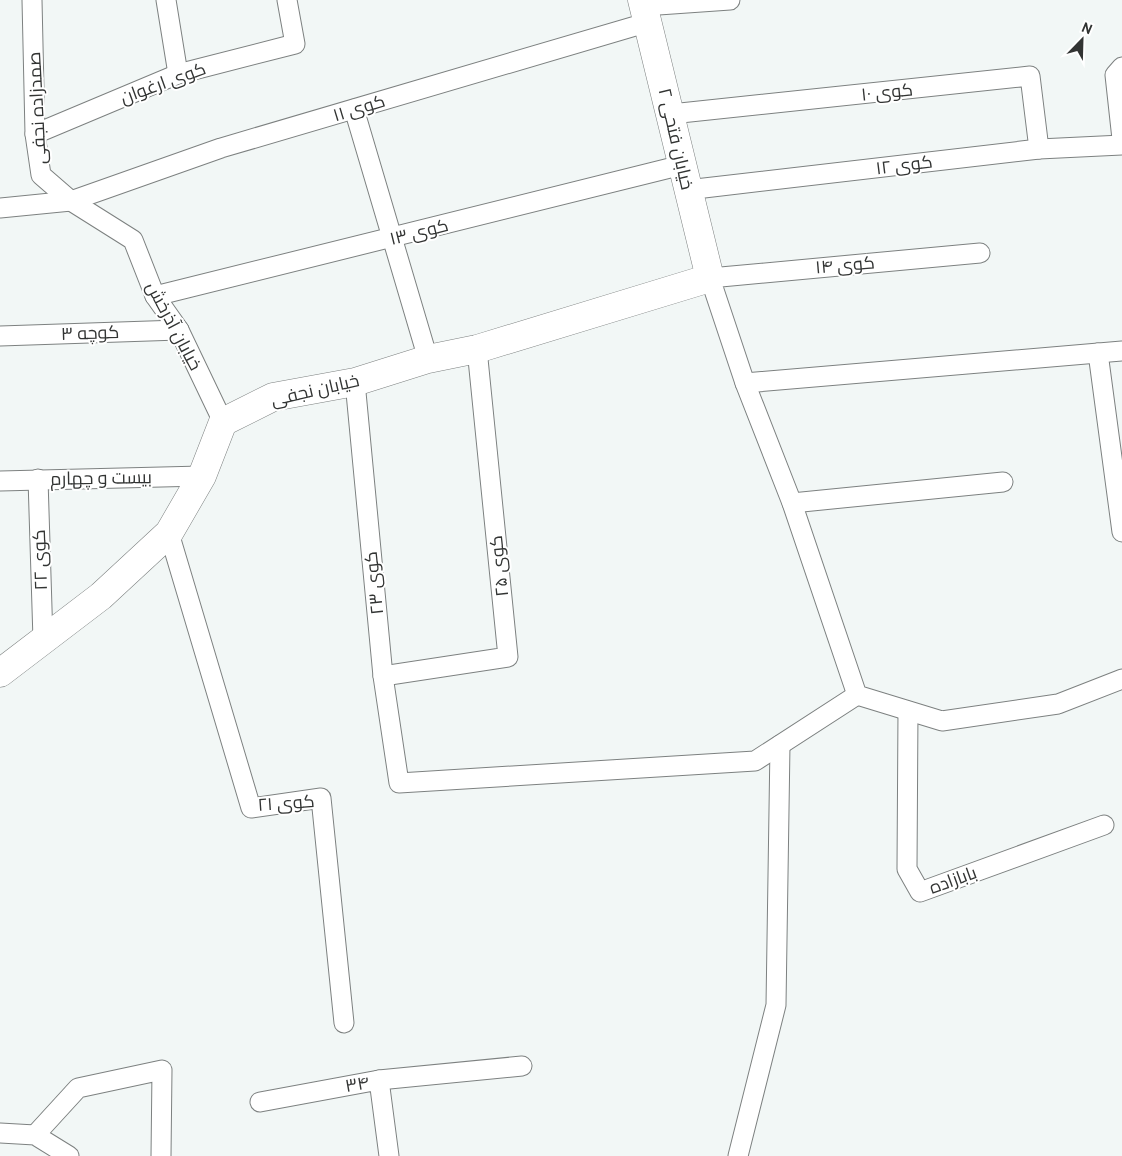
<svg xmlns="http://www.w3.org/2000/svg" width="1122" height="1156" viewBox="0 0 1122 1156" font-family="Overpass,Cairo,sans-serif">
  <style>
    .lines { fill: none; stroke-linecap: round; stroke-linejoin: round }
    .street-casing { stroke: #7d8180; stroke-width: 21 }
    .secondary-casing { stroke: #7d8180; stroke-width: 29 }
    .street { stroke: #fff; stroke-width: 19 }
    .secondary { stroke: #fff; stroke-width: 28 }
    .labels { text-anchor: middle; stroke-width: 4; stroke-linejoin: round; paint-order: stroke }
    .street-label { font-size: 18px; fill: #323433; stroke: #fff }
  </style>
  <rect width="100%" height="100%" fill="#f2f7f6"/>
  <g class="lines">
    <g class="street-casing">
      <g id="street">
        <path d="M 32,0 L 35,134 L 41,175 L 71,201 L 133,240 L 155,296 L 179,330 L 223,422"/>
        <path d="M 166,0 L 178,74"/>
        <path d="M 644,6 L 730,0"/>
        <path d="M 1122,67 L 1115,75 L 1122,139"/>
        <path d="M 354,109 L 428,359"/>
        <path d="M 671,114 L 1030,76 L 1039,149"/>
        <path d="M 35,134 L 178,74 L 295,44 L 287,0"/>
        <path d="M 687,190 L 1039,149 L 1122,145"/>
        <path d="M 0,208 L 71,201 L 221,148 L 649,22"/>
        <path d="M 980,253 L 710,278 L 745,383 L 792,503 L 857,695 L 942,721 L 1058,704 L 1122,679"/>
        <path d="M 155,296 L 682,165"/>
        <path d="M 0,336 L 179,330"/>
        <path d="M 1098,353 L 1122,532"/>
        <path d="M 355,382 L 383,676 L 399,783 L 755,761 L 857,695"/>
        <path d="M 745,383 L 1122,351"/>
        <path d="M 38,479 L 43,640"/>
        <path d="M 0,481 L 202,476"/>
        <path d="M 792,503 L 1003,482"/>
        <path d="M 169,533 L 251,808 L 321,798 L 344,1023"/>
        <path d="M 383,676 L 508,657 L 477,349"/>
        <path d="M 908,711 L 907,869 L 920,892 L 1104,825"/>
        <path d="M 379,1080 L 522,1066"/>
        <path d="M 260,1102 L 379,1080 L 389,1156"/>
        <path d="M 0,1133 L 35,1135 L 69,1156"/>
        <path d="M 35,1135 L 78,1088 L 162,1070 L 161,1156"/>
        <path d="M 738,1156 L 776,1005 L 780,745"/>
      </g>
    </g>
    <g class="secondary-casing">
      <path id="secondary" d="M 0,673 L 101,596 L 169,533 L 202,476 L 223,422 L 273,397 L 355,382 L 428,359 L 477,349 L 710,278 L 642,0"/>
    </g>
    <use href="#street" class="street"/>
    <use href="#secondary" class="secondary"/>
  </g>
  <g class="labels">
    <g class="street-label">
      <text transform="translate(163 83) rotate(-20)" y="6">کوی ارغوان</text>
      <text transform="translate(887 92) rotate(-6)" y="6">کوی ۱۰</text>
      <text transform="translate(37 108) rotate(-93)" y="6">صمدزاده نجفی</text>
      <text transform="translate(359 108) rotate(-17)" y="6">کوی ۱۱</text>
      <text transform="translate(676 139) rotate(77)" y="6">خیابان فتحی ۲</text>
      <text transform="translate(904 165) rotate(-7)" y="6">کوی ۱۲</text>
      <text transform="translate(419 232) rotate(-14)" y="6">کوی ۱۳</text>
      <text transform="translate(845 265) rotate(-5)" y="6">کوی ۱۴</text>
      <text transform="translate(174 326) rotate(62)" y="6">خیابان آذرخش</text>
      <text transform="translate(90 333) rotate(-2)" y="6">کوچه ۳</text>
      <text transform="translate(315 390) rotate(-13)" y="6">خیابان نجفی</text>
      <text transform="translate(101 478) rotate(-1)" y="6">بیست و چهارم</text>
      <text transform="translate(40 560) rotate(-92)" y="6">کوی ۲۲</text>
      <text transform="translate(499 566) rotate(-96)" y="6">کوی ۲۵</text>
      <text transform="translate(374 583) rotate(-96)" y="6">کوی ۲۳</text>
      <text transform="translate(286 803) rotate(-4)" y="6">کوی ۲۱</text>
      <text transform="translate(953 880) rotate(-20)" y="6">بابازاده</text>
      <text transform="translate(357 1084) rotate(-10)" y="6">۳۴</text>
    </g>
  </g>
  <g transform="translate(1082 40) rotate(23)" stroke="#ffffff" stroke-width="4" paint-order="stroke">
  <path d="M0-4L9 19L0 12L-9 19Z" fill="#323433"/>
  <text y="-8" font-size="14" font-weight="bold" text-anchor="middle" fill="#323433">N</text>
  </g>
</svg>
